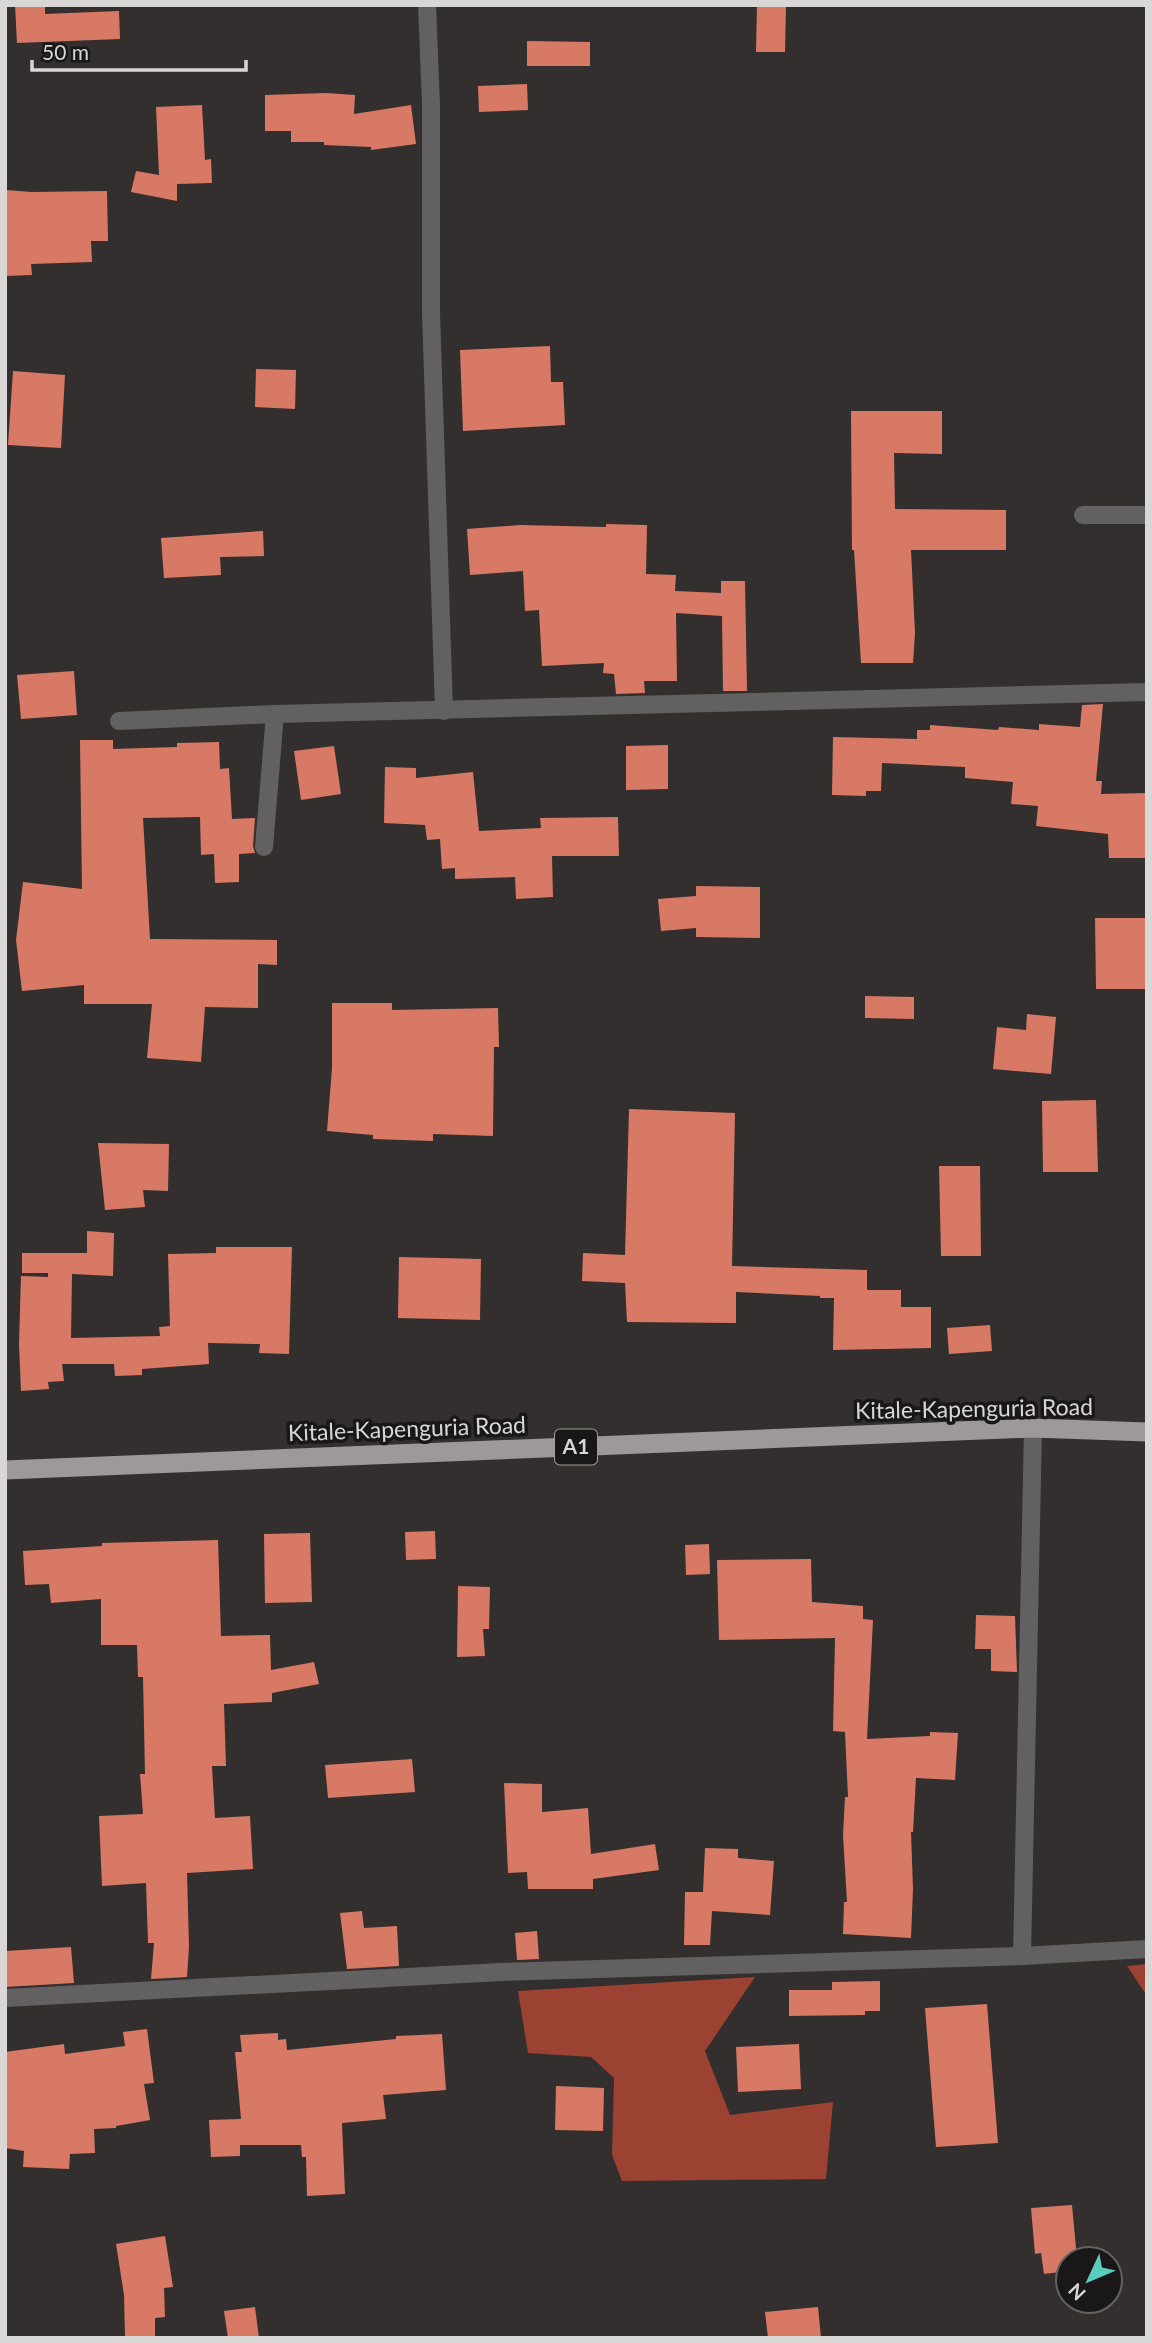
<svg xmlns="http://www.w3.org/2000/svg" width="1152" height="2343" viewBox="0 0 1152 2343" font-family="Lato,sans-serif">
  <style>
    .forest { fill: #9b4232 }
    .building { fill: #d87966 }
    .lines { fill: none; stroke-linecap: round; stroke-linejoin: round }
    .minor { stroke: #626060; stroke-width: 18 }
    .trunk { stroke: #9e9898; stroke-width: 19 }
    .labels { text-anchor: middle; stroke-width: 7; stroke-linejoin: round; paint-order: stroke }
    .shield { fill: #191717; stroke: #9f9d9d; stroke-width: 2 }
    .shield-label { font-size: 21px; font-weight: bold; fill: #d9d6d6 }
    .street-label { font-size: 23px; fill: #d9d6d6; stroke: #191717 }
  </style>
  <rect width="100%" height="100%" fill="#332f2e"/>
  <g class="forest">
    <path d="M 1147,1964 L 1147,1996 L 1127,1966 Z"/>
    <path d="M 755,1977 L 705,2051 L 730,2115 L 833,2102 L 826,2179 L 622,2181 L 612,2155 L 614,2078 L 591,2057 L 528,2053 L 518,1991 Z"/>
  </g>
  <g class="building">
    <path d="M 15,5 L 45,5 L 45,14 L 119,11 L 120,39 L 17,43 Z"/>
    <path d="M 757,5 L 786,5 L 785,52 L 756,52 Z"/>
    <path d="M 527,41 L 590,42 L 590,66 L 527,66 Z"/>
    <path d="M 527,84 L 528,110 L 479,112 L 478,86 Z"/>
    <path d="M 326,93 L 355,95 L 354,114 L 411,105 L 416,144 L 371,150 L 371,147 L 324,145 L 324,142 L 291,142 L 291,131 L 265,131 L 265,95 Z"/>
    <path d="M 202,105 L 205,160 L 211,159 L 212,183 L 177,184 L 177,201 L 131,192 L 136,171 L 159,175 L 156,107 Z"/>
    <path d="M 6,190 L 32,192 L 107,191 L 108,241 L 91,241 L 92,262 L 31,264 L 32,275 L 5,276 Z"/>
    <path d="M 550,346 L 551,382 L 563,382 L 565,425 L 463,431 L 460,350 Z"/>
    <path d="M 256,369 L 296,370 L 295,409 L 255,407 Z"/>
    <path d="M 13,371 L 65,375 L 61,448 L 8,445 Z"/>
    <path d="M 851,411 L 942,411 L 942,454 L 894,453 L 895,509 L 1006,510 L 1006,550 L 911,550 L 915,633 L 913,663 L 861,663 L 854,550 L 852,550 Z"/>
    <path d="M 606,524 L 647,525 L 646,574 L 676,575 L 675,591 L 721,593 L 721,581 L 745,581 L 747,691 L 723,691 L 722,616 L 676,613 L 677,681 L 644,681 L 645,693 L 616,694 L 614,674 L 603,673 L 604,663 L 542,666 L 539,610 L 525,611 L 523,571 L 470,575 L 467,529 L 520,525 L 606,527 Z"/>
    <path d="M 263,531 L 264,556 L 220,557 L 221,575 L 164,578 L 161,538 Z"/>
    <path d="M 74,671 L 77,715 L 21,719 L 17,675 Z"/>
    <path d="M 1103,704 L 1096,781 L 1102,781 L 1101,794 L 1147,793 L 1147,858 L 1109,858 L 1108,834 L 1036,826 L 1038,806 L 1011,804 L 1013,782 L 965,778 L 965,767 L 882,763 L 881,791 L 866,791 L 866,796 L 832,795 L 833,737 L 917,739 L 917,730 L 930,730 L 930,725 L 998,730 L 999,727 L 1039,730 L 1039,724 L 1080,727 L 1082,705 Z"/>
    <path d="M 80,740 L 113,740 L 113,749 L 177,747 L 177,743 L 219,742 L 220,769 L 229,768 L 232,819 L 255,818 L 253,846 L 255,853 L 239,854 L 239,882 L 215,883 L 214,854 L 201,855 L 200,817 L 143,818 L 150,939 L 277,940 L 277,965 L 258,964 L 258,1008 L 205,1007 L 201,1062 L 147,1058 L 152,1004 L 84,1004 L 84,985 L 22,991 L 16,940 L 23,882 L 82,889 Z"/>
    <path d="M 668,745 L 668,789 L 626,790 L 626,746 Z"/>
    <path d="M 334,746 L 341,794 L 301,800 L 294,751 Z"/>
    <path d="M 385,767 L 416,768 L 416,778 L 473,772 L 479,831 L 541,828 L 540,818 L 618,817 L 619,856 L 552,856 L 553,897 L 516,899 L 515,877 L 455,879 L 455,868 L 442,869 L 440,839 L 427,840 L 425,825 L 384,823 Z"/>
    <path d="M 696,886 L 760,887 L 760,938 L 696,937 L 696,928 L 661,931 L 658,899 L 696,896 Z"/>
    <path d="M 1095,918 L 1147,918 L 1147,989 L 1096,989 Z"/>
    <path d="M 865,996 L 914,997 L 914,1019 L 865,1018 Z"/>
    <path d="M 332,1003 L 392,1003 L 392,1010 L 498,1008 L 499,1047 L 494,1047 L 493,1136 L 433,1134 L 433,1141 L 373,1139 L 373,1135 L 327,1131 L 332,1068 Z"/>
    <path d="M 1027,1014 L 1056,1017 L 1051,1074 L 993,1069 L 997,1027 L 1026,1030 Z"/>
    <path d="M 1096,1100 L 1098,1172 L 1043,1172 L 1042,1101 Z"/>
    <path d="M 629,1109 L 735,1113 L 732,1266 L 867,1270 L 867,1290 L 901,1290 L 901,1307 L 931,1307 L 931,1348 L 833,1350 L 834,1298 L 820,1298 L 820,1296 L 736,1292 L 736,1323 L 627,1322 L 625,1283 L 582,1281 L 583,1253 L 625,1255 Z"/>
    <path d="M 98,1143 L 169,1144 L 168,1191 L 143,1190 L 145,1207 L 105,1210 Z"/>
    <path d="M 939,1166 L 980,1166 L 981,1256 L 941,1256 Z"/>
    <path d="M 87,1231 L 114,1233 L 113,1276 L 72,1274 L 71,1338 L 160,1336 L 159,1327 L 170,1326 L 168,1254 L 216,1253 L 216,1247 L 292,1247 L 289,1354 L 259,1353 L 260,1344 L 208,1343 L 209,1364 L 142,1369 L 142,1375 L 115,1376 L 114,1364 L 62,1364 L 64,1381 L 48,1382 L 49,1389 L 21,1391 L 19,1344 L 21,1276 L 48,1277 L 48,1273 L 22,1273 L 22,1253 L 87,1253 Z"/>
    <path d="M 399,1257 L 481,1259 L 480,1320 L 398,1318 Z"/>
    <path d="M 990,1325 L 992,1351 L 949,1354 L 947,1328 Z"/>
    <path d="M 435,1531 L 436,1559 L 406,1560 L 405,1532 Z"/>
    <path d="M 310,1533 L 312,1602 L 265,1603 L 264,1534 Z"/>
    <path d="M 218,1540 L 221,1636 L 270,1635 L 271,1670 L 314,1662 L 319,1684 L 272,1693 L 272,1702 L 224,1704 L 226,1766 L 212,1766 L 215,1818 L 250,1816 L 253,1869 L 187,1873 L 189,1947 L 187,1977 L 151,1979 L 154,1943 L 148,1943 L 146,1883 L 102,1886 L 99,1816 L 143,1814 L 140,1774 L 145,1774 L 143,1677 L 138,1677 L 137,1645 L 101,1645 L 101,1599 L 51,1603 L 49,1584 L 25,1585 L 23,1551 L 102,1546 L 102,1543 Z"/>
    <path d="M 709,1544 L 710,1574 L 686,1575 L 685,1545 Z"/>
    <path d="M 811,1559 L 812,1602 L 863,1606 L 863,1619 L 873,1620 L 867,1739 L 930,1736 L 930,1732 L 958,1733 L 955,1780 L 916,1778 L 913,1832 L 911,1832 L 913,1889 L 911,1938 L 843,1934 L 844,1902 L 847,1902 L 843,1835 L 845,1797 L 848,1797 L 845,1732 L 833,1731 L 835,1638 L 719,1640 L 717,1560 Z"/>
    <path d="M 458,1586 L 490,1587 L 489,1629 L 483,1629 L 485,1656 L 457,1657 Z"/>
    <path d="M 976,1615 L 1015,1616 L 1017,1672 L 991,1671 L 991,1649 L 975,1649 Z"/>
    <path d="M 412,1759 L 415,1792 L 328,1798 L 325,1765 Z"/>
    <path d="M 504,1783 L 542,1784 L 542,1812 L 588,1808 L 591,1854 L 655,1844 L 659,1870 L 593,1879 L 593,1889 L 528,1889 L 527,1872 L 508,1873 Z"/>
    <path d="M 705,1848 L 738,1849 L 738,1858 L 774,1861 L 770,1915 L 712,1911 L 710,1945 L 684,1945 L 685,1892 L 703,1892 Z"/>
    <path d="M 362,1911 L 364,1928 L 397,1926 L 399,1966 L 347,1969 L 340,1913 Z"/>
    <path d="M 537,1931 L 539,1959 L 517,1960 L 515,1933 Z"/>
    <path d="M 71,1947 L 74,1983 L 5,1987 L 5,1951 Z"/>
    <path d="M 880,1981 L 880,2011 L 865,2011 L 865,2015 L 789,2016 L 789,1990 L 832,1990 L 832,1982 Z"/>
    <path d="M 987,2004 L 998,2143 L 936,2147 L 925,2008 Z"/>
    <path d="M 147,2029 L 154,2083 L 144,2084 L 150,2120 L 116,2126 L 116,2128 L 94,2129 L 95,2153 L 70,2154 L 69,2169 L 23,2167 L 24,2151 L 5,2148 L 5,2052 L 64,2044 L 65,2054 L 125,2046 L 123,2032 Z"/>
    <path d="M 278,2033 L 278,2040 L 286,2039 L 287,2050 L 396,2039 L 396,2036 L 442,2034 L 446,2090 L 383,2095 L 386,2119 L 342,2123 L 345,2194 L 307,2196 L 306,2157 L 302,2157 L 301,2145 L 240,2145 L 240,2156 L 211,2157 L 209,2120 L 241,2119 L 235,2052 L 242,2052 L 240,2035 Z"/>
    <path d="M 799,2044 L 801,2089 L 738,2092 L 736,2047 Z"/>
    <path d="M 556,2086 L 604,2088 L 603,2131 L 555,2130 Z"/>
    <path d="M 1072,2205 L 1077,2259 L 1068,2259 L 1068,2271 L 1044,2274 L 1041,2253 L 1035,2254 L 1031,2208 Z"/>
    <path d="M 165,2236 L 173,2287 L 164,2288 L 165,2317 L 155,2318 L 155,2336 L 125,2336 L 124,2295 L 116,2244 Z"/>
    <path d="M 255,2307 L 259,2338 L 228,2338 L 224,2311 Z"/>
    <path d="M 818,2307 L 821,2338 L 768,2338 L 765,2312 Z"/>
  </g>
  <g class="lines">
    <g class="minor">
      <path d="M 427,5 L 431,105 L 431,312 L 444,711"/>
      <path d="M 1083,515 L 1147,515"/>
      <path d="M 119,721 L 275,714 L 1147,692"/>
      <path d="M 264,847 L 275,714"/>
      <path d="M 1022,1956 L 1147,1949"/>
      <path d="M 5,1998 L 501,1972 L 1022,1956 L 1033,1428"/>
    </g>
    <path class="trunk" d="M 5,1470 L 1033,1428 L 1147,1432"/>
  </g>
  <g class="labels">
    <rect class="shield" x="555" y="1429.5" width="42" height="35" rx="5"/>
    <g class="shield-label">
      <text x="576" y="1454">A1</text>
    </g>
    <g class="street-label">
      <text transform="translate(974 1409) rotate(-1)" y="8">Kitale-Kapenguria Road</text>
      <text transform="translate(407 1429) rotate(-2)" y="8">Kitale-Kapenguria Road</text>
    </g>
  </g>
  <rect width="1152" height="2343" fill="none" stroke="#d9d6d6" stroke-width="14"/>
  <g transform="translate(1089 2280) rotate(226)"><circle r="33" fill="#191717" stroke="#666363" stroke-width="2"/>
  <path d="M0-5L12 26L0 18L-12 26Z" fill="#5acebc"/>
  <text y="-10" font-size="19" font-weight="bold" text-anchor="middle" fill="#d9d6d6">N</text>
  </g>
  <path d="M32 60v10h214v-10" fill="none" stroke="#d9d6d6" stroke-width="3.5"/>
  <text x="42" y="60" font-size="21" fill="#d9d6d6" stroke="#191717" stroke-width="5" paint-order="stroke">50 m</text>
</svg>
